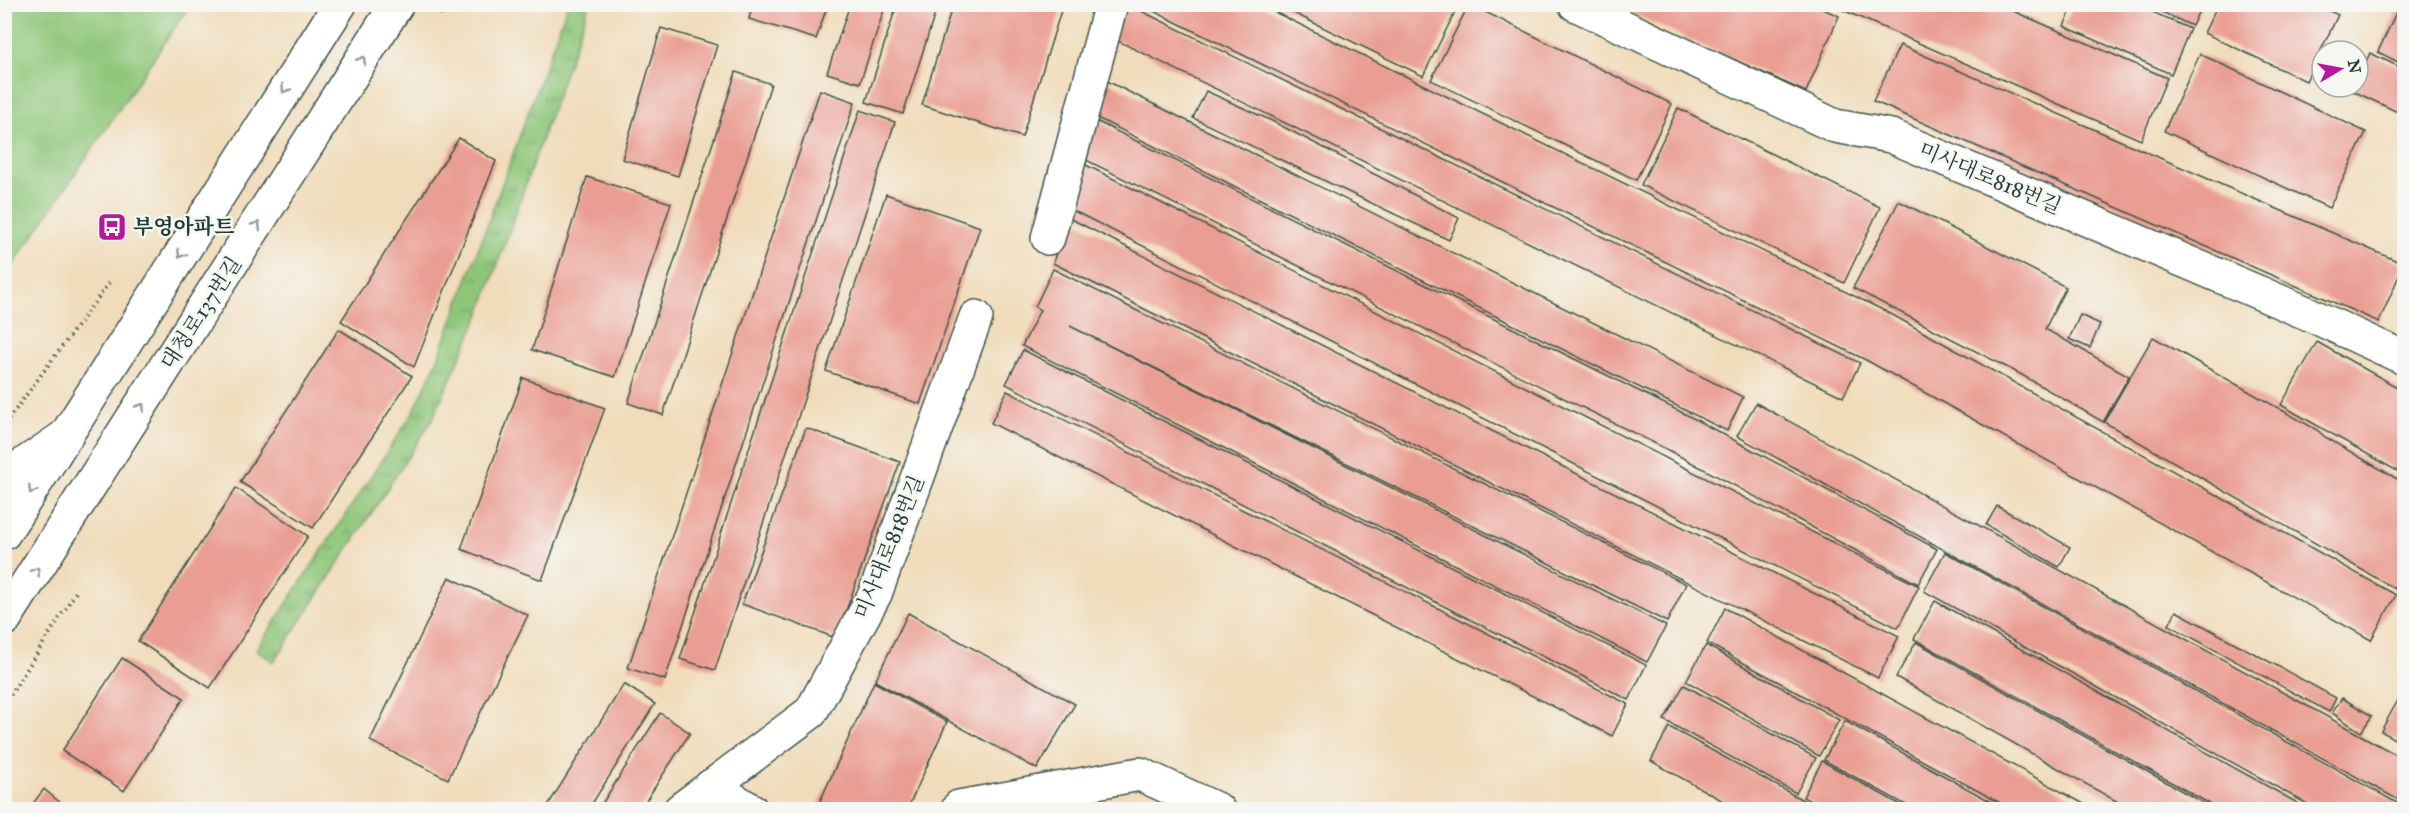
<svg xmlns="http://www.w3.org/2000/svg" width="2409" height="814" viewBox="0 0 2409 814" font-family="'IM FELL Great Primer','Noto Serif KR',serif">
  <style>
    .grass { fill: url(#grass-tufts); stroke: #568256; stroke-width: 1.5 }
    .park { fill: #8ec679; stroke: #568256; stroke-width: 1.5 }
    .building { fill: #ea9e93 }
    .lines { fill: none; stroke-linecap: round; stroke-linejoin: round }
    .minor-casing { stroke: #3e5548; stroke-width: 36 }
    .major-casing { stroke: #3e5548; stroke-width: 36 }
    .path { stroke: #3e5548; stroke-width: 4; stroke-dasharray: 1.5 4.5; stroke-linecap: butt }
    .minor { stroke: #fff; stroke-width: 33 }
    .major { stroke: #fff; stroke-width: 33 }
    .oneway { stroke: #8f9e9a }
    .labels { text-anchor: middle; stroke-width: 5; stroke-linejoin: round; paint-order: stroke }
    .street-label { font-size: 21px; fill: #1f3d34; stroke: #f6f6f2 }
    .poi-label { font-size: 21px; font-weight: bold; fill: #1f3d34; stroke: #f6f6f2; text-anchor: start }
  </style>
  <defs>
    <pattern id="grass-tufts" width="24" height="20" patternUnits="userSpaceOnUse" patternTransform="scale(1.5)"><rect width="24" height="20" fill="#8ec679"/><path d="M3 7l-1-3M5 7V3M7 7l1-3M15 17l-1-3M17 17v-4M19 17l1-3" fill="none" stroke="#73a264"/></pattern>
  </defs>
  <rect width="100%" height="100%" fill="#f6f6f2"/>
  <filter id="ink" filterUnits="userSpaceOnUse"><feTurbulence type="fractalNoise" baseFrequency=".0167" numOctaves="2"/><feDisplacementMap in="SourceGraphic" scale="12" xChannelSelector="R" yChannelSelector="G"/><feConvolveMatrix kernelMatrix="1 2 1 2 8 2 1 2 1" color-interpolation-filters="sRGB"/></filter>
  <filter id="wash" filterUnits="userSpaceOnUse"><feTurbulence type="fractalNoise" baseFrequency=".008" numOctaves="4" result="noise"/><feDisplacementMap in="SourceGraphic" scale="24" xChannelSelector="R" yChannelSelector="G"/><feGaussianBlur stdDeviation="1.35" result="paint"/><feColorMatrix in="noise" values="0 0 0 0 0 0 0 0 0 0 0 0 0 0 0 0 0 1.4 0 .05"/><feComposite in="paint" operator="in"/></filter>
  <g filter="url(#wash)">
    <rect width="100%" height="100%" fill="#f0dcba"/>
    <path class="grass" d="M 568,4 L 589,5 L 480,314 L 431,422 L 274,662 L 256,650 L 413,413 L 438,359 Z"/>
    <path class="park" d="M 5,4 L 190,5 L 5,277 L 4,5 Z"/>
    <g id="blocks">
      <g class="building">
        <path d="M 753,4 L 828,4 L 816,39 L 749,19 Z"/>
        <path d="M 850,4 L 886,4 L 860,83 L 827,73 Z"/>
        <path d="M 897,4 L 938,4 L 903,114 L 866,102 Z"/>
        <path d="M 953,4 L 1063,4 L 1022,137 L 922,105 Z"/>
        <path d="M 1139,4 L 1258,4 L 1889,313 L 2396,595 L 2371,640 L 1866,360 Z"/>
        <path d="M 1275,4 L 1459,4 L 1423,76 Z"/>
        <path d="M 1469,4 L 1672,104 L 1636,180 L 1431,80 Z"/>
        <path d="M 1611,4 L 1811,4 L 1839,16 L 1806,92 Z"/>
        <path d="M 1829,4 L 1997,4 L 2167,78 L 2141,140 Z"/>
        <path d="M 2074,4 L 2135,4 L 2190,29 L 2171,74 L 2064,26 Z"/>
        <path d="M 2145,4 L 2202,4 L 2192,26 Z"/>
        <path d="M 2218,4 L 2315,4 L 2338,15 L 2306,81 L 2204,33 Z"/>
        <path d="M 2400,4 L 2404,6 L 2404,65 L 2378,52 Z"/>
        <path d="M 1129,5 L 1860,363 L 1843,397 L 1112,38 Z"/>
        <path d="M 661,28 L 717,45 L 678,176 L 622,159 Z"/>
        <path d="M 1900,45 L 2404,264 L 2379,322 L 1873,101 Z"/>
        <path d="M 2370,53 L 2404,69 L 2404,115 L 2353,91 L 2354,87 L 2358,87 L 2358,79 Z"/>
        <path d="M 2200,54 L 2366,132 L 2329,208 L 2164,131 Z"/>
        <path d="M 736,72 L 771,84 L 663,415 L 628,403 Z"/>
        <path d="M 1107,81 L 1743,397 L 1727,431 L 1089,114 Z"/>
        <path d="M 820,90 L 855,102 L 665,680 L 628,668 Z"/>
        <path d="M 1206,91 L 1272,121 L 1459,218 L 1449,240 L 1193,118 Z"/>
        <path d="M 1678,108 L 1880,207 L 1844,283 L 1641,185 Z"/>
        <path d="M 860,110 L 895,122 L 715,670 L 680,659 Z"/>
        <path d="M 1096,121 L 1689,416 L 1937,549 L 1918,584 L 1670,451 L 1078,156 Z"/>
        <path d="M 459,138 L 496,161 L 414,367 L 341,321 Z"/>
        <path d="M 1082,163 L 1919,586 L 1898,628 L 1070,209 Z"/>
        <path d="M 587,177 L 671,203 L 615,377 L 532,350 Z"/>
        <path d="M 886,194 L 980,227 L 920,404 L 826,371 Z"/>
        <path d="M 1899,201 L 2066,287 L 2045,329 L 2129,376 L 2103,422 L 2022,375 L 1853,288 Z"/>
        <path d="M 1067,217 L 1899,636 L 1878,678 L 1053,263 Z"/>
        <path d="M 1053,269 L 1686,584 L 1667,622 L 1070,326 L 1666,626 L 1647,662 L 1022,346 L 1040,310 L 1035,307 Z"/>
        <path d="M 2080,315 L 2100,324 L 2090,348 L 2069,339 Z"/>
        <path d="M 339,329 L 412,376 L 313,528 L 240,482 Z"/>
        <path d="M 2153,337 L 2317,430 L 2325,437 L 2404,483 L 2404,594 L 2104,422 Z"/>
        <path d="M 2317,342 L 2404,391 L 2404,475 L 2281,405 Z"/>
        <path d="M 1023,350 L 1646,665 L 1629,700 L 1006,384 Z"/>
        <path d="M 523,378 L 605,408 L 542,580 L 461,549 Z"/>
        <path d="M 1007,391 L 1628,704 L 1612,736 L 991,423 Z"/>
        <path d="M 1756,403 L 2404,759 L 2404,803 L 1737,436 Z"/>
        <path d="M 806,428 L 900,462 L 836,638 L 742,604 Z"/>
        <path d="M 236,488 L 308,536 L 210,688 L 138,641 Z"/>
        <path d="M 1997,506 L 2070,547 L 2059,567 L 1986,525 Z"/>
        <path d="M 1945,552 L 2399,804 L 2396,810 L 2318,810 L 1924,591 Z"/>
        <path d="M 449,577 L 528,615 L 448,779 L 370,741 Z"/>
        <path d="M 1935,601 L 2310,810 L 2221,810 L 1914,639 Z"/>
        <path d="M 1725,608 L 2095,810 L 2013,810 L 1707,643 Z"/>
        <path d="M 2176,611 L 2336,698 L 2329,712 L 2169,625 Z"/>
        <path d="M 908,613 L 1075,704 L 1037,769 L 875,681 Z"/>
        <path d="M 1916,642 L 2216,810 L 2132,810 L 1896,677 Z"/>
        <path d="M 1706,645 L 1839,720 L 1819,756 L 1686,681 Z"/>
        <path d="M 122,658 L 184,698 L 124,791 L 62,751 Z"/>
        <path d="M 874,682 L 947,722 L 907,810 L 816,810 Z"/>
        <path d="M 624,684 L 655,704 L 588,810 L 545,810 Z"/>
        <path d="M 1684,685 L 1816,758 L 1796,793 L 1664,720 Z"/>
        <path d="M 2404,689 L 2404,745 L 2381,731 Z"/>
        <path d="M 2342,698 L 2372,716 L 2361,732 L 2332,713 Z"/>
        <path d="M 660,713 L 690,733 L 640,810 L 598,810 Z"/>
        <path d="M 1845,721 L 2006,810 L 1915,810 L 1824,760 Z"/>
        <path d="M 1669,727 L 1821,810 L 1739,810 L 1651,761 Z"/>
        <path d="M 1822,761 L 1910,810 L 1826,810 L 1803,797 Z"/>
        <path d="M 44,789 L 69,810 L 28,810 Z"/>
      </g>
    </g>
  </g>
  <g filter="url(#ink)">
    <use href="#blocks" fill-opacity="0" stroke="#3e5548" stroke-width="1.5"/>
    <g class="lines">
      <g class="minor-casing">
        <g id="minor">
          <path d="M 1575,4 L 1835,126 L 1891,136 L 2309,314 L 2404,358"/>
          <path d="M 1048,238 L 1111,4"/>
          <path d="M 4,478 L 67,435"/>
          <path d="M 711,786 L 751,810"/>
          <path d="M 680,810 L 811,712 L 875,594 L 976,317"/>
          <path d="M 958,810 L 959,807 L 1140,774 L 1218,810"/>
        </g>
      </g>
      <g class="major-casing">
        <g id="major">
          <path d="M 4,533 L 340,4"/>
          <path d="M 4,620 L 397,4"/>
        </g>
      </g>
      <g class="path">
        <path d="M 440,15 L 446,4"/>
        <path d="M 5,424 L 111,280"/>
        <path d="M 4,705 L 76,592"/>
      </g>
      <use href="#minor" class="minor"/>
      <use href="#major" class="major"/>
    </g>
    <defs><path id="oneway-chevron" d="M-2-3.5L2.5 0L-2 3.5" fill="none" stroke-width="1.6" stroke-linecap="round" stroke-linejoin="round" transform="scale(1.5)"/></defs>
    <g class="oneway">
      <use href="#oneway-chevron" transform="translate(362 60) rotate(-58)"/>
      <use href="#oneway-chevron" transform="translate(285 89) rotate(123)"/>
      <use href="#oneway-chevron" transform="translate(257 225) rotate(-57)"/>
      <use href="#oneway-chevron" transform="translate(181 254) rotate(122)"/>
      <use href="#oneway-chevron" transform="translate(141 407) rotate(-57)"/>
      <use href="#oneway-chevron" transform="translate(32 490) rotate(122)"/>
      <use href="#oneway-chevron" transform="translate(36 571) rotate(-58)"/>
    </g>
  </g>
  <defs>
    <g id="bus-square" transform="scale(1.5)"><rect x="-9" y="-9" width="18" height="18" rx="4" fill="#b5179e" stroke="#f6f6f2"/><path d="M-5-6H5V4H4V6H2V4H-2V6H-4V4H-5ZM-3.5-4V0h7V-4ZM-3.5 1.2v1.5H-2V1.2ZM2 1.2v1.5H3.5V1.2Z" fill="#fff"/></g>
  </defs>
  <g fill-rule="evenodd">
    <use href="#bus-square" x="112" y="227"/>
  </g>
  <g class="labels">
    <g class="street-label">
      <text transform="translate(1990 178) rotate(23)" y="7">미사대로818번길</text>
      <text transform="translate(201 313) rotate(-57)" y="7">대청로137번길</text>
      <text transform="translate(889 547) rotate(-68)" y="7">미사대로818번길</text>
    </g>
    <g class="poi-label">
      <text x="133" y="234">부영아파트</text>
    </g>
  </g>
  <rect width="2409" height="814" fill="none" stroke="#f6f6f2" stroke-width="24"/>
  <g transform="translate(2340 69) rotate(80)"><circle r="28" fill="#f6f6f2" stroke="#a0aca6" stroke-width="1.5"/>
  <path d="M0-4.5L10 22L0 15L-10 22Z" fill="#b5179e"/>
  <text y="-9" font-size="16" font-weight="bold" text-anchor="middle" fill="#1f3d34">N</text>
  </g>
</svg>
